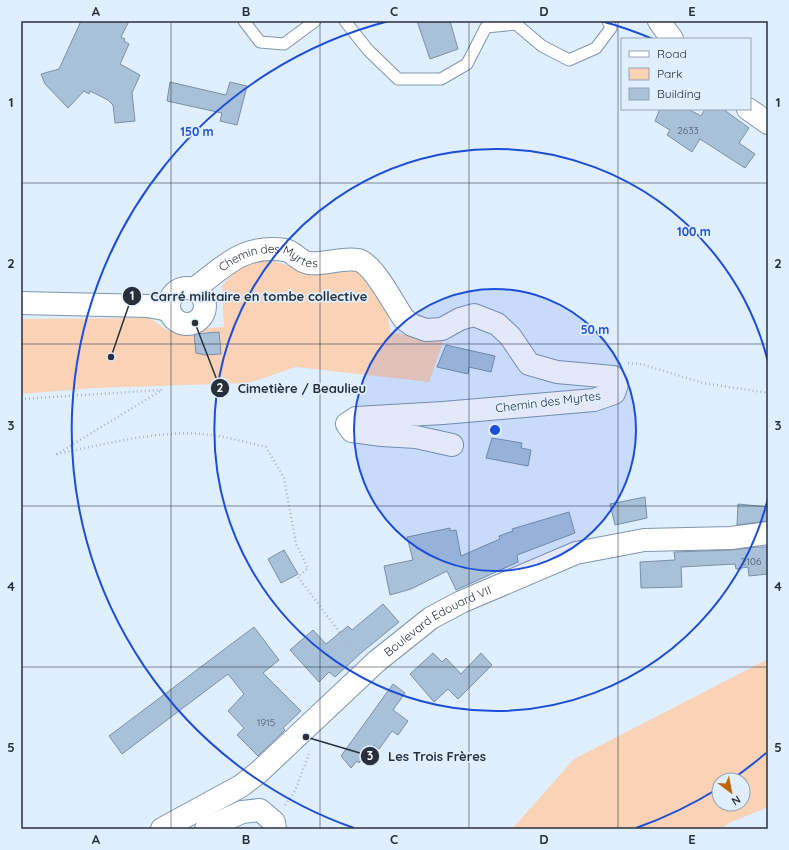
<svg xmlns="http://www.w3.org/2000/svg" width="789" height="850" viewBox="0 0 789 850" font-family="Quicksand,sans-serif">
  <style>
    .green { fill: #fad2b6; fill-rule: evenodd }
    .building { fill: #a8c1d9; stroke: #788fa7 }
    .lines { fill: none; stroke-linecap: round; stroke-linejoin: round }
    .lane-casing { stroke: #7e95ad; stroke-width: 13 }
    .street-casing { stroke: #7e95ad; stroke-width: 24 }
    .secondary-casing { stroke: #7e95ad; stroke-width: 24 }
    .path { stroke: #a7b4c2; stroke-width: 2.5; stroke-dasharray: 1 3; stroke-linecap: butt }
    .lane { stroke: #fff; stroke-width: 11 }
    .street { stroke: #fff; stroke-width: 22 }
    .secondary { stroke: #fff; stroke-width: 22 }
    .grid { fill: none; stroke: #28313b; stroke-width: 1; stroke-opacity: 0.55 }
    .ring { fill: none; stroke: #1d4ed8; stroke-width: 2 }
    .labels { text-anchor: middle; stroke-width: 3.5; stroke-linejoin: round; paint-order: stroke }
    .number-label { font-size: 10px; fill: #485562 }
    .street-label { font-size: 12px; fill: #28313b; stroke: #e0efff }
    .centre { fill: #1d4ed8; stroke: #e0efff; stroke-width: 2 }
    .ring-label { font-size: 12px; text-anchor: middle; font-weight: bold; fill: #1d4ed8; stroke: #e0efff; stroke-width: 3.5; stroke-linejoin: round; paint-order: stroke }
    .leader { fill: none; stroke: #28313b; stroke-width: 1.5 }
    .callout-dot { fill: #28313b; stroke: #e0efff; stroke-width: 1.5 }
    .mark-label { font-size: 12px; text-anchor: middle; font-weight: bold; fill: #fff }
    .callout-label { font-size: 13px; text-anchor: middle; font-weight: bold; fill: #28313b; stroke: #e0efff; stroke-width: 3.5; stroke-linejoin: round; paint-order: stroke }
    .neatline { fill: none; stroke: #28313b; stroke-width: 1.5 }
    .grid-label { font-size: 13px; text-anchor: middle; font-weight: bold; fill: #28313b }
  </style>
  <rect width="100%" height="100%" fill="#e0efff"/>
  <g class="green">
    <path d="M 256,257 L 311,271 L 348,269 L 362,271 L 387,308 L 390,332 L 443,342 L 429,382 L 296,367 L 249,383 L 95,388 L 21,394 L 21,319 L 149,318 L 169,331 L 224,327 L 222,286 L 245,261 Z"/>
    <path d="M 768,659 L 768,807 L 729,823 L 722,829 L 512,829 L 574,759 ZM 719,780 L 743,780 L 743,804 L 719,804 Z"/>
  </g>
  <g class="building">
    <path d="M 81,21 L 129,21 L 121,37 L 125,39 L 124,41 L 129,44 L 120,64 L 140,75 L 132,93 L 135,121 L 115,123 L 113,105 L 108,100 L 90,91 L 89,94 L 84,91 L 68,108 L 45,84 L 41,74 L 59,69 Z"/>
    <path d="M 417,21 L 450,21 L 458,49 L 430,59 Z"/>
    <path d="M 170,82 L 226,95 L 230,82 L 247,86 L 237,125 L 220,121 L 222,113 L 167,101 Z"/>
    <path d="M 660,109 L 688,109 L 701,116 L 705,109 L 723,109 L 749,128 L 739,143 L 755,154 L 745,168 L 700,139 L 692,152 L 667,135 L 670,130 L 655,121 Z"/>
    <path d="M 219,332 L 221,354 L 205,355 L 196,353 L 194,334 Z"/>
    <path d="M 446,345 L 495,356 L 491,372 L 469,367 L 468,374 L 437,367 Z"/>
    <path d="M 492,438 L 522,443 L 521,448 L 531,450 L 528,466 L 486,458 Z"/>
    <path d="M 645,497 L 647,518 L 615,525 L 610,504 Z"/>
    <path d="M 738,504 L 768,507 L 768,521 L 737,525 Z"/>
    <path d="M 569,512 L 575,533 L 517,555 L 518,562 L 456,590 L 447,571 L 411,589 L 390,595 L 384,566 L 413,560 L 407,537 L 450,528 L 450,531 L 456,530 L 461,556 L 500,539 L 499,536 L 513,531 L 512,529 Z"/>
    <path d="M 757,547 L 767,547 L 768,574 L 749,576 L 748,567 L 736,569 L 735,564 L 681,567 L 682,587 L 641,588 L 640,562 L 675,560 L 674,552 L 731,550 Z"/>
    <path d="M 284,550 L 298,574 L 281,583 L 268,559 Z"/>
    <path d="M 383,604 L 399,622 L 362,652 L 335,677 L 329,672 L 319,682 L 290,650 L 313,630 L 326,644 L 348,626 L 352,630 Z"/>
    <path d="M 254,627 L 279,660 L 263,673 L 301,711 L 283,728 L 285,730 L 258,756 L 237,735 L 244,728 L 228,711 L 244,694 L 228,674 L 122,754 L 109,736 Z"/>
    <path d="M 433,653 L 442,662 L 446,658 L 461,674 L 481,653 L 492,665 L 458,699 L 448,689 L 434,702 L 410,674 Z"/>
    <path d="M 393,684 L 405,693 L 393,710 L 408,721 L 398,735 L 392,731 L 379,749 L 374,745 L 359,763 L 357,761 L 351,768 L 341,756 Z"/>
  </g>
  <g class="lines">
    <g class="lane-casing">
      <g id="lane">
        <path d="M 244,21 L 260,42 L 284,44 L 315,21"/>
        <path d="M 345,21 L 368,50 L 398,79 L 441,79 L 467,64 L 486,27 L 516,24 L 542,46 L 569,60 L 596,48 L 611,28 L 608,21"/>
      </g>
    </g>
    <g class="street-casing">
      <g id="street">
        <circle cx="187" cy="306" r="18"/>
        <path id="s1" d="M 194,289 C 225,266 243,244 285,250 C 294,252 300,262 309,263 C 325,265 342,257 358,260 C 374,264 394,305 404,319 L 412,325 L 426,330 L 442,329 L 460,319 L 474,315 L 497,324 L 510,336 L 529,364 L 557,372 L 613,377 L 617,384 L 614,393 L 594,400 L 443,413 L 356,418 L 347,424 L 352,431 L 382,435 L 416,437 L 452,445"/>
        <path d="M 21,303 L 148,306 L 169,310"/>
        <path d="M 206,829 L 242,812 L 260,810 L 274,822 L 275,829"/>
      </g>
    </g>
    <g class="secondary-casing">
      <g id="secondary">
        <path d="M 659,21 L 672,39"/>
        <path d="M 748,109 L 768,123"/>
        <path id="s2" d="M 162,829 L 241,786 L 259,772 L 377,661 L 431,618 L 461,602 L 576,553 L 644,540 L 731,538 L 768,533"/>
      </g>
    </g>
    <g class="path">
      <path d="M 628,363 L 641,364 L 703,383 L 768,393"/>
      <path d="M 21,399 L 162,390 L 57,454 C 101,445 158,430 203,434 C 224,436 245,442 266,447 L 284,478 L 296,544 L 308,568 L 298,577 L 340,633 L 357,652"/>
      <path d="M 285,805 L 295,791 L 309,754"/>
    </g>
    <use href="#lane" class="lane"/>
    <use href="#street" class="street"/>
    <use href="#secondary" class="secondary"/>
  </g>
  <path class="grid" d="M 171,21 L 171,829M 320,21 L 320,829M 469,21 L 469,829M 618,21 L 618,829M 21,183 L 768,183M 21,344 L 768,344M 21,506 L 768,506M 21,667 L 768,667"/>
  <circle cx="495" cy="430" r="141" fill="#1d4ed8" fill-opacity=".12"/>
  <g class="ring">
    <circle cx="495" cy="430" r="141"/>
    <path d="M768 498A281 281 0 1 1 768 362"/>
    <path d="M766 753A422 422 0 0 1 731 780M719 788A422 422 0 0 1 636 828M354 828A422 422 0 0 1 389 21M601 21A422 422 0 0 1 653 39"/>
  </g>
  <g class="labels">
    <g class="number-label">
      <text x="688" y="134">2633</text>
      <text x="751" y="565">2106</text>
      <text x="266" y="726">1915</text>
    </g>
    <g class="street-label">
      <text dy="4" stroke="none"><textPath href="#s1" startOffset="86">Chemin des Myrtes</textPath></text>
      <text transform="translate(548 402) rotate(-7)" y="4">Chemin des Myrtes</text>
      <text dy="4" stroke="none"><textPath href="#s2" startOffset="348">Boulevard Edouard VII</textPath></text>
    </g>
  </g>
  <circle cx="495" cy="430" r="6" class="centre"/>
  <g class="ring-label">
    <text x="197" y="136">150 m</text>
    <text x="694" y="236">100 m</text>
    <text x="595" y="334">50 m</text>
  </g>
  <path class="leader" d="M111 357L132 296M195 323L220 388M306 737L370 756"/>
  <g class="callout-dot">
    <circle cx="111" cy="357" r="4"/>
    <circle cx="195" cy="323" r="4"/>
    <circle cx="306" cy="737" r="4"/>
    <circle cx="132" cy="296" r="10"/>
    <circle cx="220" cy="388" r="10"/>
    <circle cx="370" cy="756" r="10"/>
  </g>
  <g class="mark-label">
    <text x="132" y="300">1</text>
    <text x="220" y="392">2</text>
    <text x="370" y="760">3</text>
  </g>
  <g class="callout-label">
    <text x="259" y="301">Carré militaire en tombe collective</text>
    <text x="302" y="393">Cimetière / Beaulieu</text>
    <text x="437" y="761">Les Trois Frères</text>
  </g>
  <rect width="789" height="850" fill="none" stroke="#e0efff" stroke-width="44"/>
  <rect x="621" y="38" width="130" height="72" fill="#e0efff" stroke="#96a3b1"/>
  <rect x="629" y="51" width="20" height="6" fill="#ffffff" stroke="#96a3b1"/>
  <text x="657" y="58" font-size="12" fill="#28313b">Road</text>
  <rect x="629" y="68" width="20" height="12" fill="#fad2b6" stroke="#96a3b1"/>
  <text x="657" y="78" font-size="12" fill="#28313b">Park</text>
  <rect x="629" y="88" width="20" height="12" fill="#a8c1d9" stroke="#96a3b1"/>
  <text x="657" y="98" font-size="12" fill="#28313b">Building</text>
  <g transform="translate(731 792) rotate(148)"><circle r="19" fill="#e0efff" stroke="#96a3b1"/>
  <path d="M0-3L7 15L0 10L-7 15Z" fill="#be6600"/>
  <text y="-6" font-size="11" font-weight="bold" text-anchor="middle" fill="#28313b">N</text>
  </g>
  <rect x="22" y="22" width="745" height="806" class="neatline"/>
  <g class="grid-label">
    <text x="96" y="16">A</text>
    <text x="246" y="16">B</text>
    <text x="394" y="16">C</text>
    <text x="544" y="16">D</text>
    <text x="692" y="16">E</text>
    <text x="11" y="107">1</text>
    <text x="778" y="107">1</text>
    <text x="11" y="268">2</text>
    <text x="778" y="268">2</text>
    <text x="11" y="430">3</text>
    <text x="778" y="430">3</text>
    <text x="11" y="591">4</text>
    <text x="778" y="591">4</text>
    <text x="11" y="752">5</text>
    <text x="778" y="752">5</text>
    <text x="96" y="844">A</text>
    <text x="246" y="844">B</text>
    <text x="394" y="844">C</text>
    <text x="544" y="844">D</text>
    <text x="692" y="844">E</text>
  </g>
</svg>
